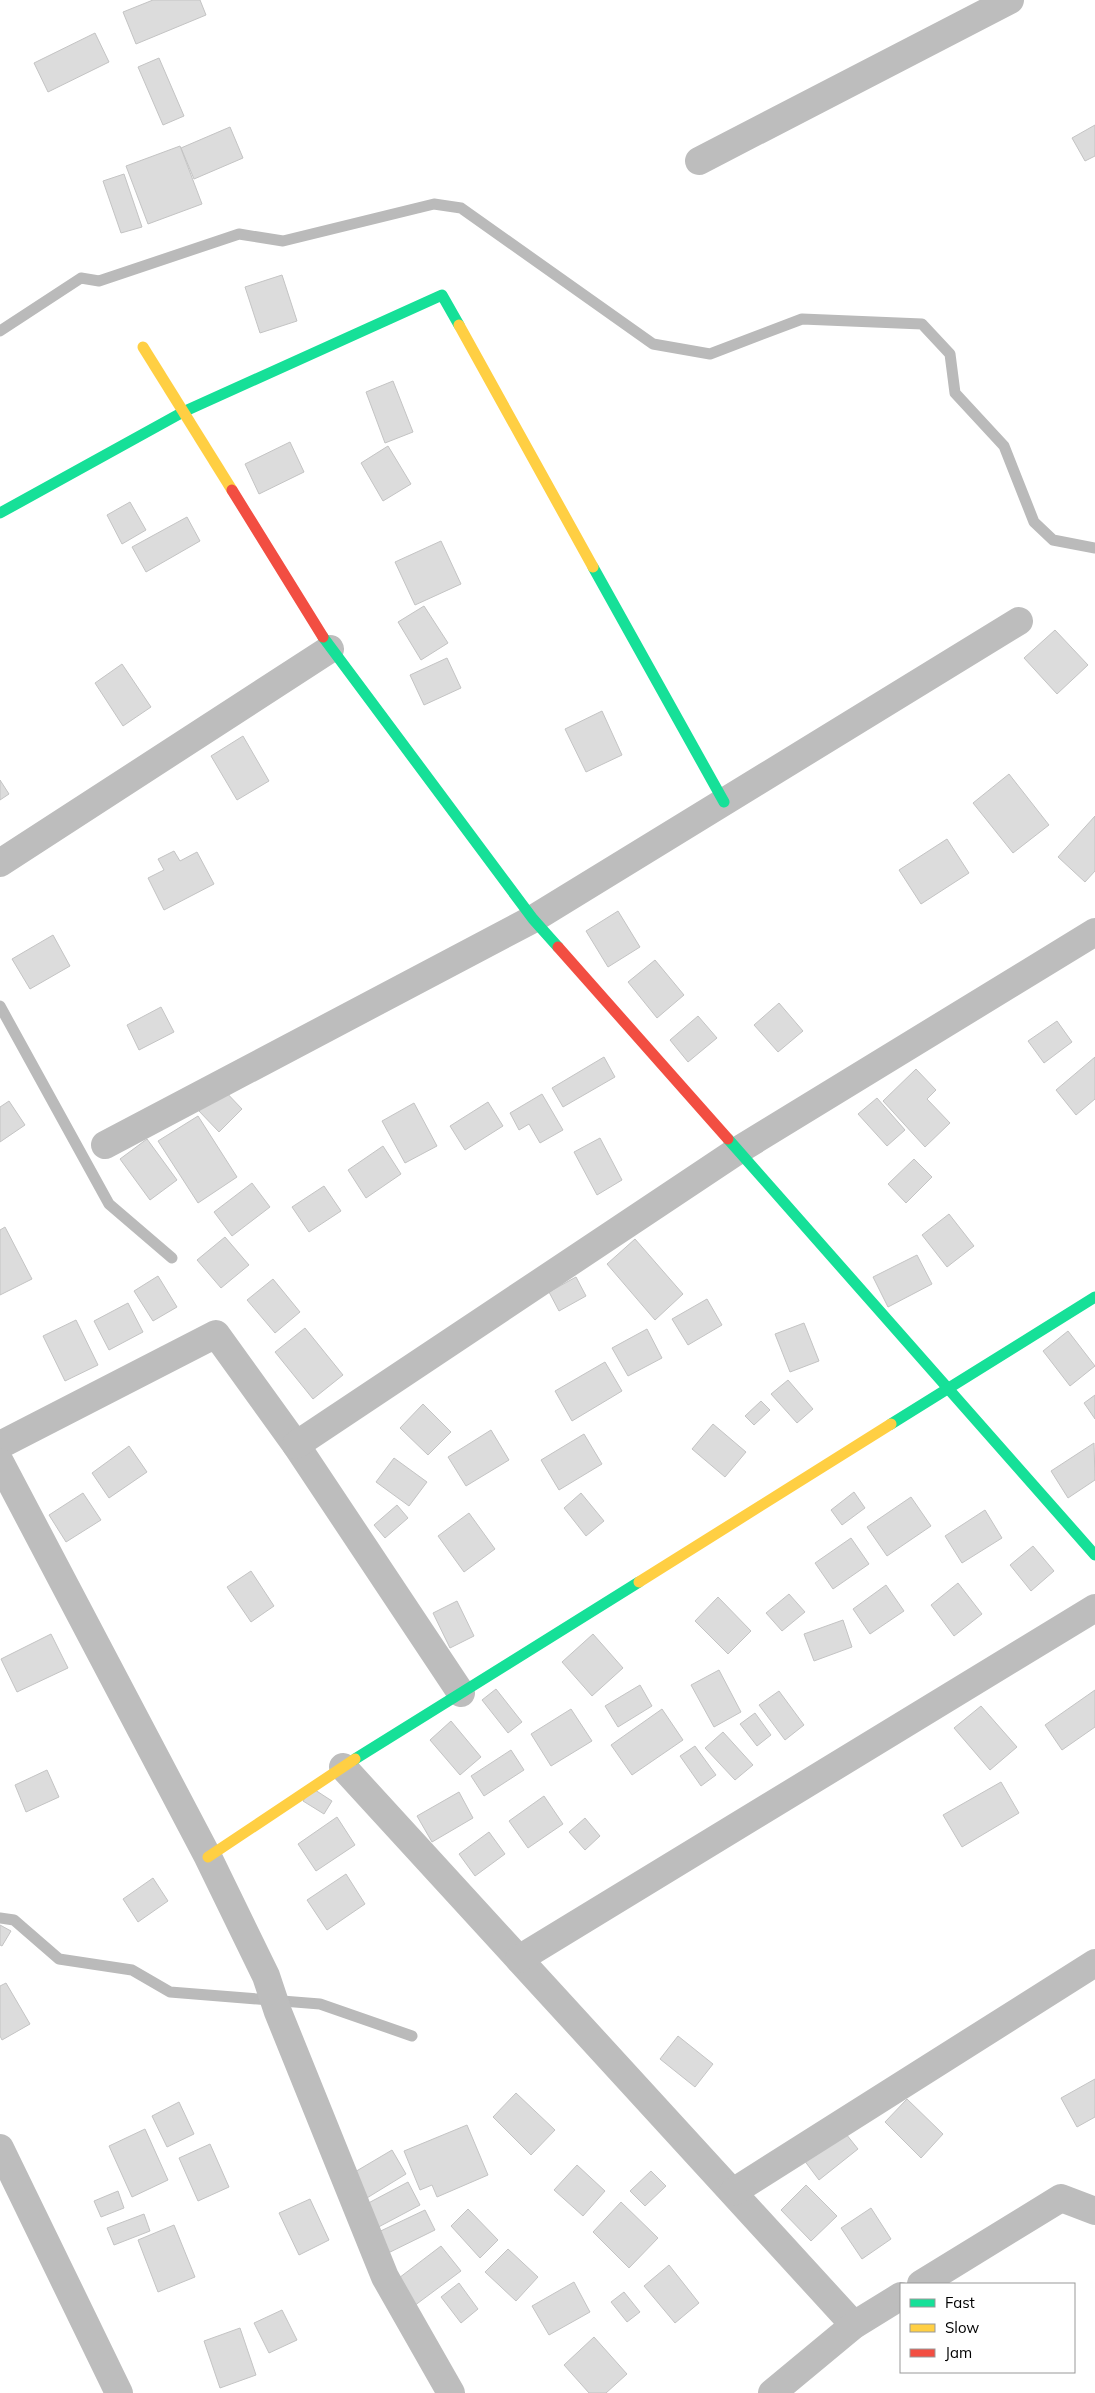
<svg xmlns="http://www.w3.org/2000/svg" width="1095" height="2393" viewBox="0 0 1095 2393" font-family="Mulish,sans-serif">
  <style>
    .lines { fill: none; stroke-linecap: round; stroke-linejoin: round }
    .stream { stroke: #bababa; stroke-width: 11 }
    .building { fill: #dcdcdc; stroke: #c4c4c4 }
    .street { stroke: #bdbdbd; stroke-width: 28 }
    .fast { stroke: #16e098; stroke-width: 11 }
    .slow { stroke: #ffcf43; stroke-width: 11 }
    .jam { stroke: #f24e42; stroke-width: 11 }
  </style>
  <rect width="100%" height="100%" fill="#fff"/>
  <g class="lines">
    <g class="stream">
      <path d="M 0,331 L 81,278 L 99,281 L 239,234 L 283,241 L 434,204 L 461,208 L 653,344 L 710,354 L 802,319 L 922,324 L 950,354 L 955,393 L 1004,446 L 1034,522 L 1053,540 L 1095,548"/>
      <path d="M 0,1006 L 109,1204 L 172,1258"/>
      <path d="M 0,1918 L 14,1920 L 59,1959 L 132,1970 L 170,1992 L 320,2004 L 412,2036"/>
    </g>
  </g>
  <g class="building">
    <path d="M 153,0 L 200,0 L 206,15 L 136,44 L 123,12 Z"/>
    <path d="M 95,33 L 109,62 L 48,92 L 34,63 Z"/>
    <path d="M 159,58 L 184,116 L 163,125 L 138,67 Z"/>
    <path d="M 1095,125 L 1095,156 L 1085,161 L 1072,138 Z"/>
    <path d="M 230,127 L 243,158 L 194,179 L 181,148 Z"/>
    <path d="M 180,146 L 202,204 L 148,224 L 126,166 Z"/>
    <path d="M 124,174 L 142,227 L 121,233 L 103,181 Z"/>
    <path d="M 282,275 L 297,321 L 260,333 L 245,287 Z"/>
    <path d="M 393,381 L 413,432 L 385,443 L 366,392 Z"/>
    <path d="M 290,442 L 304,472 L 259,494 L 245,464 Z"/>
    <path d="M 388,446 L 411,484 L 383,501 L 361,463 Z"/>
    <path d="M 130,502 L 146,530 L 122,544 L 107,515 Z"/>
    <path d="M 187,517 L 200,541 L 146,572 L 132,547 Z"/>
    <path d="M 441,541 L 461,584 L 415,605 L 395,562 Z"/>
    <path d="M 424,606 L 448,643 L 421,660 L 398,622 Z"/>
    <path d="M 1055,630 L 1088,665 L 1057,694 L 1024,658 Z"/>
    <path d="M 447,658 L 461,688 L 424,705 L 410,675 Z"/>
    <path d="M 122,664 L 151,707 L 123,726 L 95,683 Z"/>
    <path d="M 602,711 L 622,755 L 586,772 L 565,729 Z"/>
    <path d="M 243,736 L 269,781 L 237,800 L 211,756 Z"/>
    <path d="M 1009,774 L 1049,825 L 1013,853 L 973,803 Z"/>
    <path d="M 0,780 L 9,794 L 0,800 Z"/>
    <path d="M 1095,816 L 1095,871 L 1085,882 L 1058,857 Z"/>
    <path d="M 947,839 L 969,873 L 921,904 L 899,870 Z"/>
    <path d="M 174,851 L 180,861 L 197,852 L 214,884 L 164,910 L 148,878 L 164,870 L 158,859 Z"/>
    <path d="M 618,911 L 640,947 L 608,967 L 586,931 Z"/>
    <path d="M 53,935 L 70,966 L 30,989 L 12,959 Z"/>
    <path d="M 655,960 L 684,995 L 657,1018 L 628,982 Z"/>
    <path d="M 779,1003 L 803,1031 L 778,1052 L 754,1025 Z"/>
    <path d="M 161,1007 L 174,1032 L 139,1050 L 127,1025 Z"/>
    <path d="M 698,1016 L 717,1038 L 688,1062 L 670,1040 Z"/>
    <path d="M 1057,1021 L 1072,1042 L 1044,1063 L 1028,1041 Z"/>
    <path d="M 604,1057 L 615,1077 L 563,1107 L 552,1088 Z"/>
    <path d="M 1095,1057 L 1095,1099 L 1076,1115 L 1056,1090 Z"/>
    <path d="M 916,1069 L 936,1090 L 927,1099 L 950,1123 L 925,1147 L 883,1101 Z"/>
    <path d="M 222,1088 L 242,1109 L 219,1132 L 199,1111 Z"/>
    <path d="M 542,1094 L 563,1130 L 540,1143 L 529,1124 L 519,1130 L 510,1113 Z"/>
    <path d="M 877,1098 L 905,1130 L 887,1146 L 858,1114 Z"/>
    <path d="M 9,1101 L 25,1125 L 0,1142 L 0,1107 Z"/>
    <path d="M 488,1102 L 503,1126 L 465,1150 L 450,1126 Z"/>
    <path d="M 414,1103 L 437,1146 L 405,1163 L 382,1121 Z"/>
    <path d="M 198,1116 L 237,1177 L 198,1203 L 158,1141 Z"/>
    <path d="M 600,1138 L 622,1180 L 597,1195 L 574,1152 Z"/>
    <path d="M 147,1139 L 177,1180 L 150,1200 L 120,1159 Z"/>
    <path d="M 383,1146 L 401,1174 L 366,1198 L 348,1170 Z"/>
    <path d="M 914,1159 L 932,1177 L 906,1203 L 888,1184 Z"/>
    <path d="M 252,1183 L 270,1207 L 232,1236 L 214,1212 Z"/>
    <path d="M 324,1186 L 341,1211 L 309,1232 L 292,1207 Z"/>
    <path d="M 949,1214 L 974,1246 L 947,1267 L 922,1235 Z"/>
    <path d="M 5,1227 L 32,1279 L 0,1295 L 0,1230 Z"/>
    <path d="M 225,1237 L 249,1265 L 221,1288 L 197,1260 Z"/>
    <path d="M 635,1239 L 683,1294 L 655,1320 L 607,1264 Z"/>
    <path d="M 917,1255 L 932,1284 L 888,1307 L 873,1277 Z"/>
    <path d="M 158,1276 L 177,1307 L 153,1321 L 134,1291 Z"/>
    <path d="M 576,1277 L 586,1296 L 559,1311 L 549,1292 Z"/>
    <path d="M 273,1279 L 300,1312 L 275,1333 L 247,1300 Z"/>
    <path d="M 707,1299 L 722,1325 L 688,1345 L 672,1319 Z"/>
    <path d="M 128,1303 L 143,1332 L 109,1350 L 94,1321 Z"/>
    <path d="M 76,1320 L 98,1365 L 65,1381 L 43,1336 Z"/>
    <path d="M 804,1323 L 819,1361 L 790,1372 L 775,1334 Z"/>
    <path d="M 305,1328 L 343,1375 L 313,1399 L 275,1352 Z"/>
    <path d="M 647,1329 L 662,1358 L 628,1376 L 612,1348 Z"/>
    <path d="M 1068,1331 L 1095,1366 L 1070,1386 L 1043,1351 Z"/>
    <path d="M 605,1362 L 622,1391 L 572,1421 L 555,1391 Z"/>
    <path d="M 788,1380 L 813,1409 L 797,1423 L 771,1394 Z"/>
    <path d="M 1095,1395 L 1095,1419 L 1084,1403 Z"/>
    <path d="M 761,1401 L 770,1410 L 754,1425 L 745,1416 Z"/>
    <path d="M 423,1404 L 451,1432 L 428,1455 L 400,1428 Z"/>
    <path d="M 713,1424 L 746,1452 L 725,1477 L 692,1449 Z"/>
    <path d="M 491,1430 L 509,1460 L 466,1486 L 448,1457 Z"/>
    <path d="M 584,1434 L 602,1464 L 559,1490 L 541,1460 Z"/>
    <path d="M 1094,1443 L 1095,1480 L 1068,1498 L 1051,1471 Z"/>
    <path d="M 129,1446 L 147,1472 L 109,1498 L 92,1473 Z"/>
    <path d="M 394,1458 L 427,1482 L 409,1506 L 376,1482 Z"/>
    <path d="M 854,1492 L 865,1508 L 842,1525 L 831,1510 Z"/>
    <path d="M 83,1493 L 101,1520 L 66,1542 L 49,1515 Z"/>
    <path d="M 581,1493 L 604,1521 L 586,1536 L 564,1508 Z"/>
    <path d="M 911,1497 L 931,1526 L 887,1556 L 867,1527 Z"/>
    <path d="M 397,1505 L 408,1518 L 385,1538 L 374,1525 Z"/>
    <path d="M 985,1510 L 1002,1538 L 962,1563 L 945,1536 Z"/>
    <path d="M 469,1513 L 495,1549 L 464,1572 L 438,1536 Z"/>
    <path d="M 851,1538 L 869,1564 L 833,1589 L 815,1563 Z"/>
    <path d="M 1033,1546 L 1054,1571 L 1031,1591 L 1010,1565 Z"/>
    <path d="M 251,1571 L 274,1606 L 251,1622 L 227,1587 Z"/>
    <path d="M 958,1583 L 982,1614 L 954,1636 L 931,1605 Z"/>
    <path d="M 886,1585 L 904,1611 L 870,1634 L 853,1609 Z"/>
    <path d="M 789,1594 L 805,1612 L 782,1631 L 766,1613 Z"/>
    <path d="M 718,1597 L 751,1631 L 728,1654 L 695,1621 Z"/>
    <path d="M 457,1601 L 474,1636 L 450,1648 L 433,1613 Z"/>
    <path d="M 843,1620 L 852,1647 L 814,1661 L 804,1634 Z"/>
    <path d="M 51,1634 L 68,1668 L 17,1692 L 1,1659 Z"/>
    <path d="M 593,1634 L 623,1668 L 592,1696 L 562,1662 Z"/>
    <path d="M 719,1670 L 741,1712 L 714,1727 L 691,1685 Z"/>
    <path d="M 640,1685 L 652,1706 L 618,1727 L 605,1706 Z"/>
    <path d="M 496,1689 L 522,1722 L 508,1733 L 482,1700 Z"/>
    <path d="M 1095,1690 L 1095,1727 L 1062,1750 L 1045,1725 Z"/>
    <path d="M 779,1691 L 804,1725 L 785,1740 L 759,1705 Z"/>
    <path d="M 981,1706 L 1017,1747 L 990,1770 L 954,1728 Z"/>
    <path d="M 571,1709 L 592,1741 L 551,1766 L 531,1734 Z"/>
    <path d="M 662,1709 L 683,1740 L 632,1775 L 611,1745 Z"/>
    <path d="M 755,1713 L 771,1735 L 757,1746 L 740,1724 Z"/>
    <path d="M 451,1721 L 481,1757 L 460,1775 L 430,1740 Z"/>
    <path d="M 723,1732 L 753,1765 L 735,1780 L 705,1748 Z"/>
    <path d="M 695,1746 L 716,1775 L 701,1786 L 680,1756 Z"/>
    <path d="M 511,1750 L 524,1770 L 484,1796 L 471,1776 Z"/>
    <path d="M 47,1770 L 59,1797 L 26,1812 L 15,1785 Z"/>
    <path d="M 1001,1782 L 1019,1813 L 962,1847 L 943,1815 Z"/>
    <path d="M 312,1788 L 332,1801 L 324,1814 L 303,1801 Z"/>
    <path d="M 459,1792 L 473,1818 L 432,1842 L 417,1816 Z"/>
    <path d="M 544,1796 L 563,1824 L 528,1848 L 509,1821 Z"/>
    <path d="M 337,1817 L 355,1845 L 316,1871 L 298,1844 Z"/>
    <path d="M 585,1818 L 600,1836 L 585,1850 L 569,1832 Z"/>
    <path d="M 489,1832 L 505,1854 L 475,1876 L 459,1854 Z"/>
    <path d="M 346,1874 L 365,1904 L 327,1930 L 307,1900 Z"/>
    <path d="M 153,1878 L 168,1901 L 138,1922 L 123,1899 Z"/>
    <path d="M 0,1925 L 11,1931 L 2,1946 L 0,1945 Z"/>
    <path d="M 6,1983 L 30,2024 L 2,2040 L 0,2036 L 0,1986 Z"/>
    <path d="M 678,2036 L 713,2064 L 695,2087 L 660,2059 Z"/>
    <path d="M 1095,2079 L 1095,2117 L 1077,2127 L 1061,2098 Z"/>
    <path d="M 516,2093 L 555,2130 L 531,2155 L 493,2117 Z"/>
    <path d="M 907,2099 L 943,2134 L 921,2158 L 885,2122 Z"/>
    <path d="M 179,2102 L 194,2134 L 167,2147 L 152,2116 Z"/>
    <path d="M 467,2125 L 488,2175 L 437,2197 L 432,2185 L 420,2190 L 404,2151 Z"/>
    <path d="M 145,2129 L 168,2180 L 132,2197 L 109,2146 Z"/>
    <path d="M 842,2129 L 858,2149 L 819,2180 L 804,2160 Z"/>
    <path d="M 210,2144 L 229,2187 L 198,2201 L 179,2158 Z"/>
    <path d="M 392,2150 L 406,2174 L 362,2201 L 348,2176 Z"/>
    <path d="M 577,2165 L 605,2191 L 583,2216 L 554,2190 Z"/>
    <path d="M 651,2171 L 666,2186 L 645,2206 L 630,2191 Z"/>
    <path d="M 408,2182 L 420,2205 L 371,2231 L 359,2208 Z"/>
    <path d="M 806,2185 L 837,2216 L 811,2241 L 781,2210 Z"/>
    <path d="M 118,2191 L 124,2208 L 101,2217 L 94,2201 Z"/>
    <path d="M 310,2199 L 329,2240 L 299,2255 L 279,2213 Z"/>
    <path d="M 621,2202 L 658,2238 L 629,2268 L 593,2232 Z"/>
    <path d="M 871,2208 L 891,2239 L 862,2259 L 841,2228 Z"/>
    <path d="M 468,2209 L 498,2240 L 480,2258 L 451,2226 Z"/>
    <path d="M 425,2210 L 435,2230 L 380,2257 L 370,2236 Z"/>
    <path d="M 144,2214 L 150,2231 L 114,2245 L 107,2228 Z"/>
    <path d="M 174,2225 L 195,2277 L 158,2292 L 138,2240 Z"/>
    <path d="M 441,2246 L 461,2271 L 414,2306 L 395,2281 Z"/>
    <path d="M 508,2249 L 538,2277 L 516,2301 L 485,2272 Z"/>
    <path d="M 669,2265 L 699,2303 L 675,2323 L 644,2286 Z"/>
    <path d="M 574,2282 L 590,2312 L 549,2335 L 532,2306 Z"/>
    <path d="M 459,2283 L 478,2309 L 461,2323 L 441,2297 Z"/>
    <path d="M 624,2292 L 640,2312 L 627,2322 L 611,2302 Z"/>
    <path d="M 282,2310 L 297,2340 L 269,2353 L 254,2323 Z"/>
    <path d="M 240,2328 L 256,2375 L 220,2388 L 204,2341 Z"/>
    <path d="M 594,2337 L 627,2374 L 606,2393 L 589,2393 L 564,2365 Z"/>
  </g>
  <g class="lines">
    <g class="street">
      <path d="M 699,161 L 1010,0"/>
      <path d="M 0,863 L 330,649"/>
      <path d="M 105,1145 L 533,919 L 1019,621"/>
      <path d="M 0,1445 L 216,1334 L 296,1445 L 461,1693"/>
      <path d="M 296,1445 L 737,1151 L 1095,932"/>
      <path d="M 0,1462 L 208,1857 L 266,1976 L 278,2012 L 385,2277 L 451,2393"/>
      <path d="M 343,1767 L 854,2325"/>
      <path d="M 519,1959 L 1095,1608"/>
      <path d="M 0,2148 L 119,2393"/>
      <path d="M 733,2192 L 1095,1963"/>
      <path d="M 921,2284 L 1061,2198 L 1095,2211"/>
      <path d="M 772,2393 L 854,2325 L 901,2296"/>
    </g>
    <g class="fast">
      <path d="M 0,513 L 183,412 L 442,295 L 459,325"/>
      <path d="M 593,567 L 724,802"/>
      <path d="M 323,637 L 533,919 L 558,947"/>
      <path d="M 728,1139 L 1095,1555"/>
      <path d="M 891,1424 L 1095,1297"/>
      <path d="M 355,1759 L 639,1582"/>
    </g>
    <g class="slow">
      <path d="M 459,325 L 593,567"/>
      <path d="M 143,347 L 232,490"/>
      <path d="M 639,1582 L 891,1424"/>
      <path d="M 208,1857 L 355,1759"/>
    </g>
    <g class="jam">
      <path d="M 232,490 L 323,637"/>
      <path d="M 558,947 L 728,1139"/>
    </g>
  </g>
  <rect x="900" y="2283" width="175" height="90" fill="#ffffff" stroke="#999999"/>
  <rect x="910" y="2299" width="25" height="8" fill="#16e098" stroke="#999999"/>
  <text x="945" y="2308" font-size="15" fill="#000000">Fast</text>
  <rect x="910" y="2324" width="25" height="8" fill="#ffcf43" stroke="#999999"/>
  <text x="945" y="2333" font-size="15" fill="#000000">Slow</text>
  <rect x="910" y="2349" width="25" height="8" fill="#f24e42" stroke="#999999"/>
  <text x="945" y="2358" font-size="15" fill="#000000">Jam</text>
</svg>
